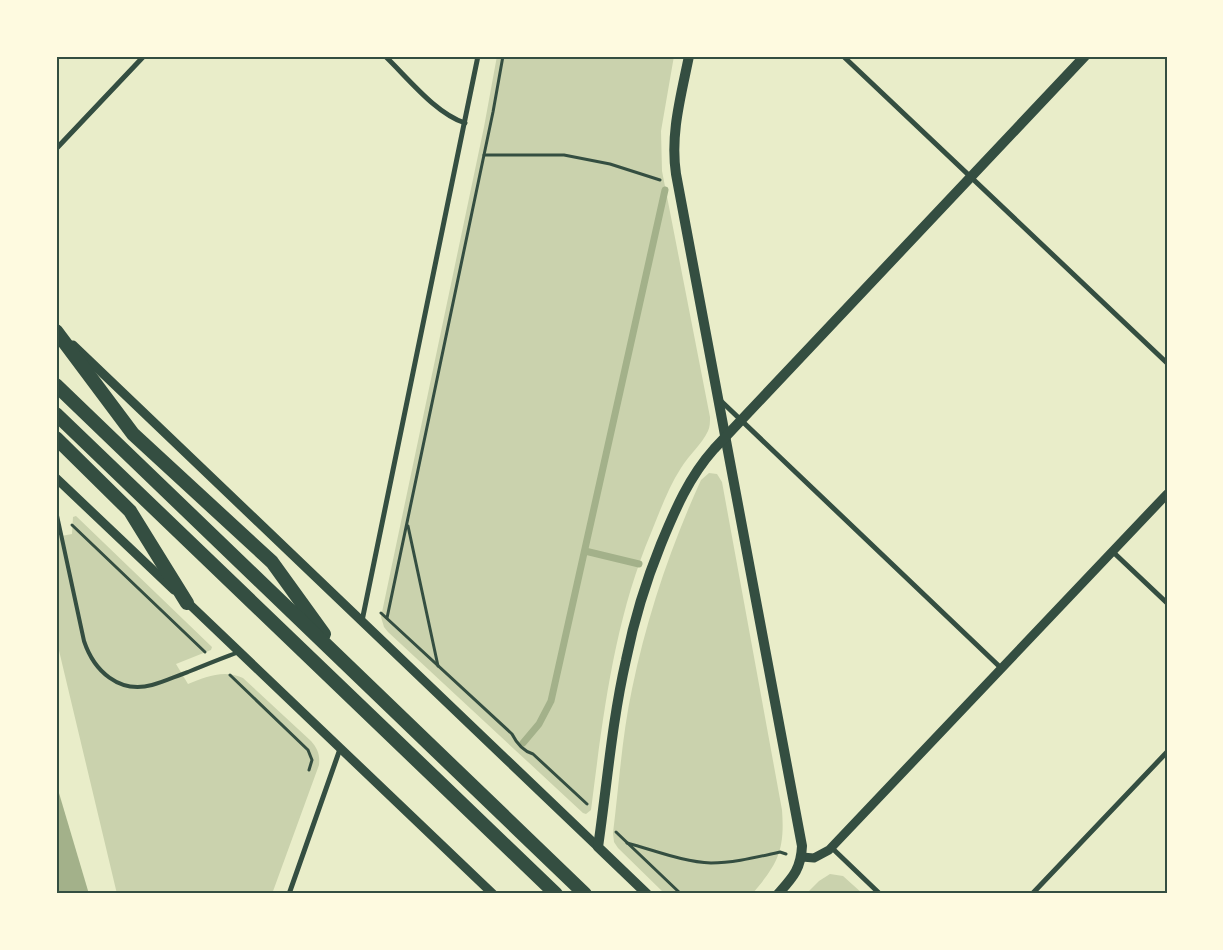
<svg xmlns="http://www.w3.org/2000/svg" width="1223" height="950" viewBox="0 0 1223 950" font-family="Inter,sans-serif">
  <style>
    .green { fill: #cad2ad }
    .water { fill: #a3b18a }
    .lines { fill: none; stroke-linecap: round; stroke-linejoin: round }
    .stream { stroke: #a3b18a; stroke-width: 7 }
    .path { stroke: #344e41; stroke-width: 3 }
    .service { stroke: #344e41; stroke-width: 4 }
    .minor { stroke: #344e41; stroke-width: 5 }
    .tertiary { stroke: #344e41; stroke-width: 9 }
    .secondary { stroke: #344e41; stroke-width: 10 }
    .trunk { stroke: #344e41; stroke-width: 14 }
    .neatline { fill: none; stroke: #344e41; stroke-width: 2 }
  </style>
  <rect width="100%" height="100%" fill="#e9edc9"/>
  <g class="green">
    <path d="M 497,56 L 674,56 L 661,131 L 662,171 L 710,417 C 710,422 710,427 708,431 C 702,444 689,455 681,468 C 668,488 660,511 651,533 C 614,621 603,716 591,810 L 586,814 L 583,813 L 388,632 L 384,627 L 381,617 L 484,127 Z"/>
    <path d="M 709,473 L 717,474 L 722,482 L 782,810 C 785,850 778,864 752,894 L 665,894 L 618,848 L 614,842 L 613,833 C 619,785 622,736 632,689 C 647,617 670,548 701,480 Z"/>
    <path d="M 76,516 L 212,647 L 211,650 L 176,664 L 188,684 C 205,677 224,669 243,678 L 311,741 C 318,749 320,755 319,765 L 272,894 L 117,894 L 56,638 L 56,537 L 72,534 L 73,517 Z"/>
    <path d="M 830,874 L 843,876 L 863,894 L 806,894 L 819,881 Z"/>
  </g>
  <path class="water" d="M 56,783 L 89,894 L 56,894 Z"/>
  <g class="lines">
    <g class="stream">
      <path d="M 585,551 L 639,564"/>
      <path d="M 523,743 L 539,724 L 551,701 L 665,190"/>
    </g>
    <g class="path">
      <path d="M 484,155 L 564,155 L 610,164 L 660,180"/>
      <path d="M 72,525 L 205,652"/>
      <path d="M 408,526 L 438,666"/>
      <path d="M 381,613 L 512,734 C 517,744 523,751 533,754 L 587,804"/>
      <path d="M 387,618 L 493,112 L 503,56"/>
      <path d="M 230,675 L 308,750 L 312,760 L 309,770"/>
      <path d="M 616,832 L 681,894"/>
      <path d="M 627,843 C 654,850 683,862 711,863 C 734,863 757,857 780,852 L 786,854"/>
    </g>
    <path class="service" d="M 56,511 L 84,641 C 94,671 119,694 152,685 C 164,682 176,676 188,672 C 205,665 222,658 239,652"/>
    <g class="minor">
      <path d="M 385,56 C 408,78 435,113 465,123"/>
      <path d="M 843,56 L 1167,363"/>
      <path d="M 56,149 L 144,56"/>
      <path d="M 721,401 L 1001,668"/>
      <path d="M 1112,551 L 1167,603"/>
      <path d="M 362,621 L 478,56"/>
      <path d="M 832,848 L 880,894"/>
      <path d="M 289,894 L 340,749"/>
      <path d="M 1032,894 L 1167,752"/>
    </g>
    <g class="tertiary">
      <path d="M 73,345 L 598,847"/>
      <path d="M 56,478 L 174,590"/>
      <path d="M 185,600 L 493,894"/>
      <path d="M 802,857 L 814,858 L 829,850 L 1167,494"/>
    </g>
    <g class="secondary">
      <path d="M 689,56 C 681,96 670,134 676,174 L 802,846 C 801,869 793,877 778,894"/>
      <path d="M 647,894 L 598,847 C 607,785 612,721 626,660 C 634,620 646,581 661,544 C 675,510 689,477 714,449 L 1085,56"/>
    </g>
    <g class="trunk">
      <path d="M 56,331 L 133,434 L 272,562 L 324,634"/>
      <path d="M 56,385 L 585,894"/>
      <path d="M 56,414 L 556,894"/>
      <path d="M 56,438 L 130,511 L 187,603"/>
    </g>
  </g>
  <rect width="1223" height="950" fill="none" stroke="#fefae0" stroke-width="115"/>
  <rect x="58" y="58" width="1108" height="834" class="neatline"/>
</svg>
